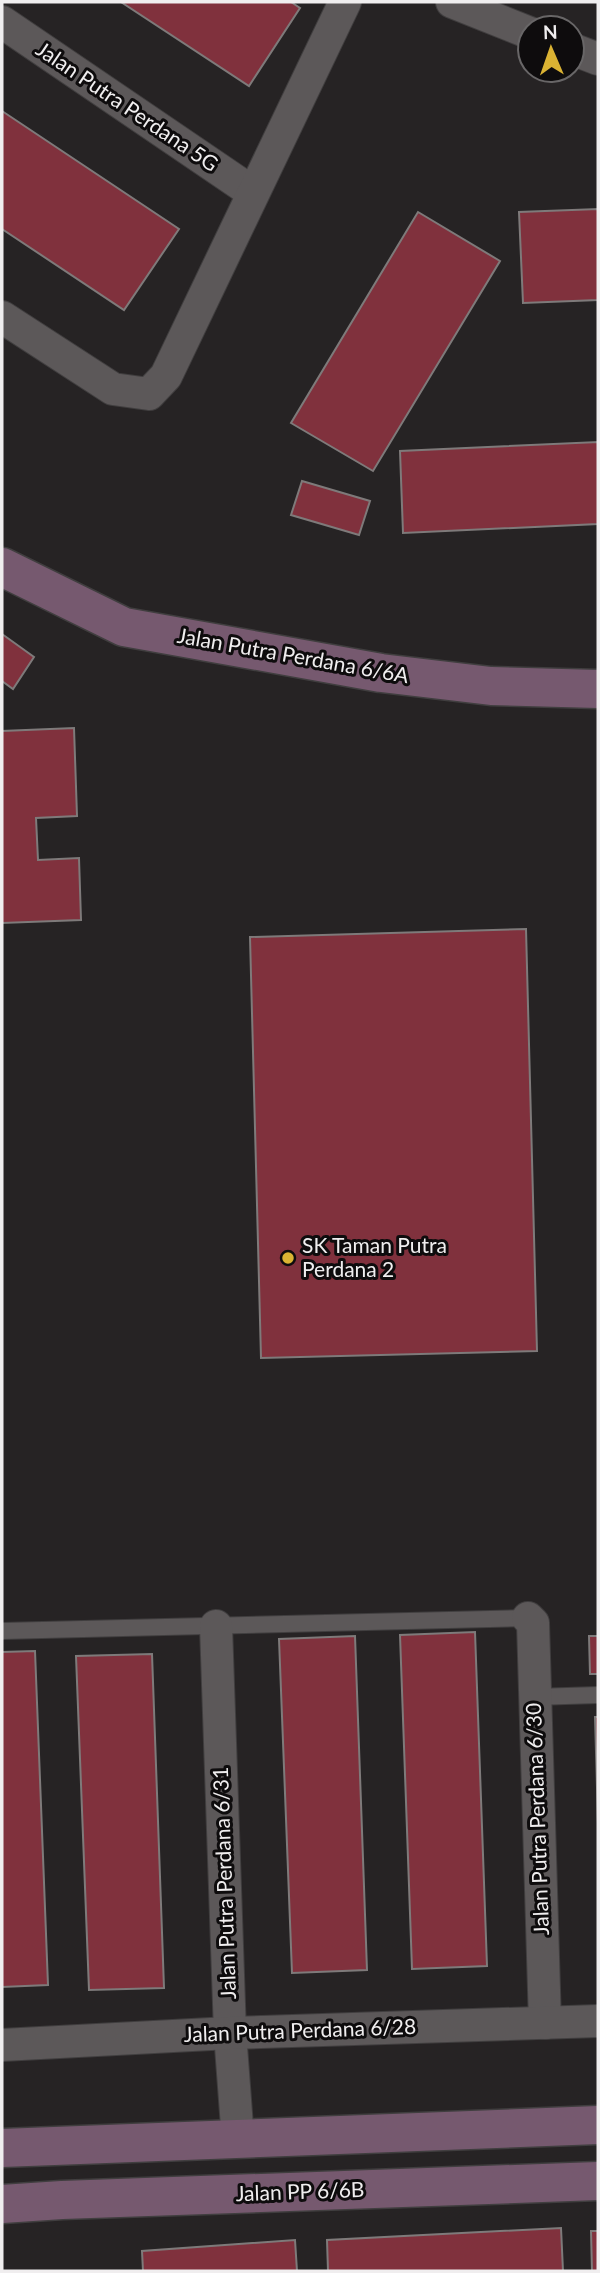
<svg xmlns="http://www.w3.org/2000/svg" width="600" height="2273" viewBox="0 0 600 2273" font-family="Lato,sans-serif">
  <style>
    .building { fill: #80313d; stroke: #7e7a7a; stroke-width: 2 }
    .lines { fill: none; stroke-linecap: round; stroke-linejoin: round }
    .lane-casing { stroke: #403e3f; stroke-width: 18 }
    .street-casing { stroke: #403e3f; stroke-width: 34 }
    .secondary-casing { stroke: #403e3f; stroke-width: 41 }
    .lane { stroke: #5c5859; stroke-width: 16 }
    .street { stroke: #5c5859; stroke-width: 32 }
    .secondary { stroke: #76596f; stroke-width: 38 }
    .poi-dot { fill: #dbb333; stroke: #0e0c0d; stroke-width: 2.5 }
    .labels { text-anchor: middle; stroke-width: 6; stroke-linejoin: round; paint-order: stroke }
    .street-label { font-size: 21px; fill: #f0eeef; stroke: #0e0c0d }
    .poi-label { font-size: 21px; fill: #f0eeef; stroke: #0e0c0d; text-anchor: start }
  </style>
  <rect width="100%" height="100%" fill="#262324"/>
  <g class="building">
    <path d="M 121,2 L 291,2 L 300,8 L 249,86 Z"/>
    <path d="M 2,111 L 179,229 L 124,310 L 2,229 Z"/>
    <path d="M 598,209 L 598,300 L 523,303 L 519,212 Z"/>
    <path d="M 418,212 L 500,261 L 373,471 L 291,423 Z"/>
    <path d="M 598,442 L 598,524 L 403,533 L 400,451 Z"/>
    <path d="M 302,481 L 370,501 L 359,535 L 291,515 Z"/>
    <path d="M 2,634 L 34,657 L 13,689 L 2,681 Z"/>
    <path d="M 74,728 L 77,816 L 36,818 L 38,860 L 79,858 L 81,920 L 2,923 L 2,731 Z"/>
    <path d="M 526,929 L 537,1351 L 261,1358 L 250,937 Z"/>
    <path d="M 475,1632 L 487,1966 L 412,1969 L 400,1635 Z"/>
    <path d="M 355,1636 L 367,1970 L 292,1973 L 279,1639 Z"/>
    <path d="M 589,1636 L 598,1636 L 598,1674 L 590,1674 Z"/>
    <path d="M 35,1651 L 48,1985 L 2,1987 L 2,1652 Z"/>
    <path d="M 152,1654 L 164,1988 L 89,1990 L 76,1656 Z"/>
    <path d="M 595,1717 L 598,1717 L 598,1823 Z"/>
    <path d="M 561,2228 L 563,2271 L 328,2271 L 327,2240 Z"/>
    <path d="M 591,2231 L 598,2231 L 598,2271 L 592,2271 Z"/>
    <path d="M 295,2240 L 297,2271 L 143,2271 L 142,2251 Z"/>
  </g>
  <g class="lines">
    <g class="lane-casing">
      <g id="lane">
        <path d="M 2,1631 L 528,1618"/>
        <path d="M 534,1697 L 598,1695"/>
      </g>
    </g>
    <g class="street-casing">
      <g id="street">
        <path d="M 452,2 L 530,33"/>
        <path d="M 2,22 L 252,192"/>
        <path d="M 572,49 L 598,59"/>
        <path d="M 2,317 L 113,389 L 149,394 L 166,376 L 345,2"/>
        <path d="M 528,1618 L 533,1623 L 545,2023"/>
        <path d="M 216,1626 L 230,2033 L 238,2140"/>
        <path d="M 2,2045 L 230,2033 L 598,2021"/>
      </g>
    </g>
    <g class="secondary-casing">
      <g id="secondary">
        <path d="M 2,567 L 124,627 L 381,673 L 491,686 L 598,689"/>
        <path d="M 2,2148 L 598,2125"/>
        <path d="M 2,2204 L 62,2200 L 598,2181"/>
      </g>
    </g>
    <use href="#lane" class="lane"/>
    <use href="#street" class="street"/>
    <use href="#secondary" class="secondary"/>
  </g>
  <circle class="poi-dot" cx="288" cy="1258" r="7"/>
  <g class="labels">
    <g class="street-label">
      <text transform="translate(127 107) rotate(34)" y="7">Jalan Putra Perdana 5G</text>
      <text transform="translate(293 656) rotate(10)" y="7">Jalan Putra Perdana 6/6A</text>
      <text transform="translate(538 1819) rotate(-92)" y="7">Jalan Putra Perdana 6/30</text>
      <text transform="translate(225 1883) rotate(-92)" y="7">Jalan Putra Perdana 6/31</text>
      <text transform="translate(300 2031) rotate(-2)" y="7">Jalan Putra Perdana 6/28</text>
      <text transform="translate(300 2192) rotate(-2)" y="7">Jalan PP 6/6B</text>
    </g>
    <g class="poi-label">
      <text x="302" y="1253">SK Taman Putra<tspan x="302" dy="24">Perdana 2</tspan></text>
    </g>
  </g>
  <rect width="600" height="2273" fill="none" stroke="#f0eeef" stroke-width="7"/>
  <g transform="translate(551 49) rotate(358)"><circle r="33" fill="#0e0c0d" stroke="#686667" stroke-width="2"/>
  <path d="M0-5L12 26L0 18L-12 26Z" fill="#dbb333"/>
  <text y="-10" font-size="19" font-weight="bold" text-anchor="middle" fill="#f0eeef">N</text>
  </g>
</svg>
